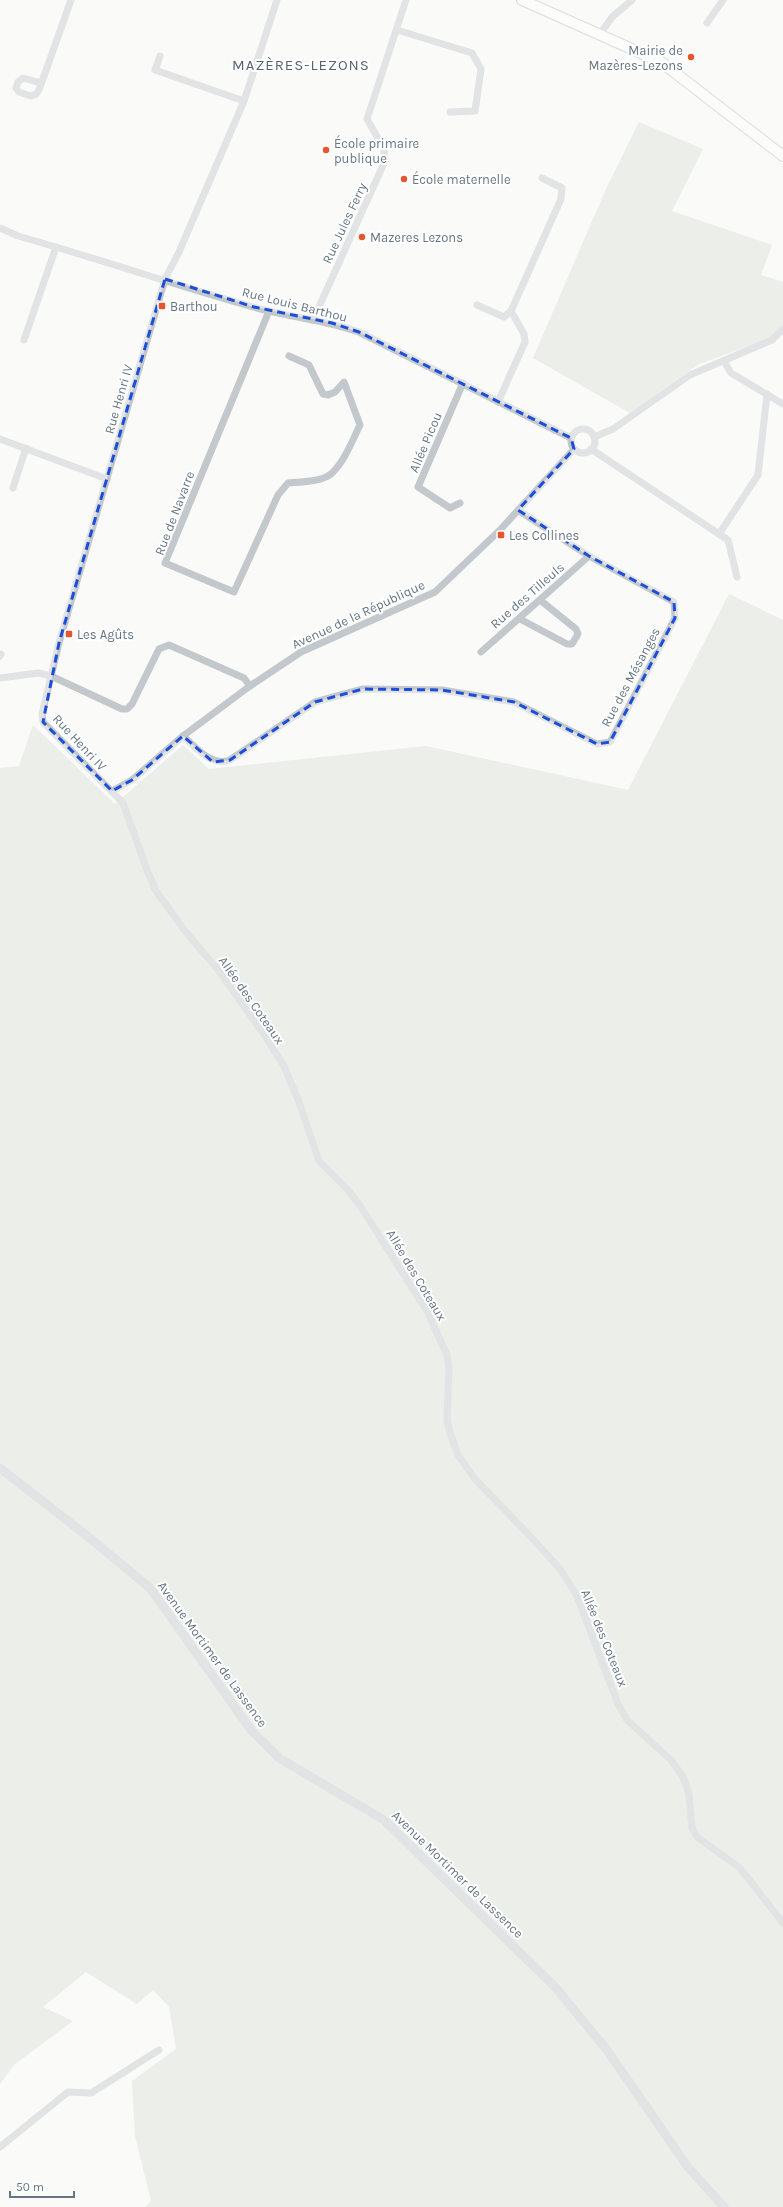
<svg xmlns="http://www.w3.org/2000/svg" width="783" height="2207" viewBox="0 0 783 2207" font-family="Karla,sans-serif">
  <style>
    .green { fill: #dadfd7 }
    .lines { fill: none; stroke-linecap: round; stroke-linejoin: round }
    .secondary-casing { stroke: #b3babf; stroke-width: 12 }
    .minor { stroke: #c3c8cc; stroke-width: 7 }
    .tertiary { stroke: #c3c8cc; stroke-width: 9 }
    .secondary { stroke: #fff; stroke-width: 10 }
    .marked { fill: none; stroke: #1d4ed8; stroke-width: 3; stroke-dasharray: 8 5; stroke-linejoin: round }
    .poi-dot { fill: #e4572e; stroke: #fff; stroke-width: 1.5 }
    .labels { text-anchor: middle; stroke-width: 4; stroke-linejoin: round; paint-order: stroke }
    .poi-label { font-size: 13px; fill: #657683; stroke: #fff; text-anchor: start }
    .street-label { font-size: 13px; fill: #657683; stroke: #fff }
    .quarter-label { font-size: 15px; letter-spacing: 1px; fill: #57646e; stroke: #fff }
  </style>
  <rect width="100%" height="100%" fill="#fafaf8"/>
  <g class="green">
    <path d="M 639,122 L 703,149 L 672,211 L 772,245 L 761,275 L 783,282 L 783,326 L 772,338 L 699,364 L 630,413 L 533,358 L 606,189 Z"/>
    <path d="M 729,594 L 783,620 L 783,2207 L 145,2207 L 151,2201 L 135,2136 L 132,2081 L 176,2049 L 169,2007 L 153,1990 L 137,2004 L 86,1972 L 43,2007 L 73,2021 L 15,2064 L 0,2084 L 0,768 L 19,766 L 33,725 L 115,804 L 183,745 L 209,769 L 426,746 L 628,790 Z"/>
  </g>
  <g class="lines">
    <g class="secondary-casing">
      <path id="secondary" d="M 522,0 L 661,62 L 783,156"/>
    </g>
    <g class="minor">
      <path d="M 277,0 L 244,101 L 179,252 L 165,279 L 59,643 L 42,714 L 43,722 L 123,803 L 147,870 L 156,891 L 185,931 L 219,971 L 265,1036 L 284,1066 L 299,1102 L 319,1161 L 347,1189 L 361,1207 L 428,1313 L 447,1355 L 449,1369 L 447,1420 L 450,1433 L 458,1455 L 475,1479 L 530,1536 L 561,1570 L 577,1596 L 618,1704 L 627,1720 L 672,1761 L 683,1777 L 689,1794 L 692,1828 L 697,1837 L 740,1868 L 783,1923"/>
      <path d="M 707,23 L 723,0"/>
      <path d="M 397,30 L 472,53 L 481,69 L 475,111 L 450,112"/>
      <path d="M 600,34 L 612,17 L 632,0"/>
      <path d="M 160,56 L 155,70 L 244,101"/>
      <path d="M 41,83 L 23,78 L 18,82 L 16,88 L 19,92 L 31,96 L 36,94 L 39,90 L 71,0"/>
      <path d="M 0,228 L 18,236 C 97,258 174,285 253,307 C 289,317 325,320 359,332 L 571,438"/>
      <path d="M 477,305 L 504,317 L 511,311"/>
      <path d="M 269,311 L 165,563 L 234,592 L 278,495 L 288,483 C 300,482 321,482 331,474 C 345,461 352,441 360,425 L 344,382 L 335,392 L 328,395 L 323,394 L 309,365 L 289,356"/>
      <path d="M 313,320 L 385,161 L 384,149 L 367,119 L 406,0"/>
      <path d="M 24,340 L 56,247"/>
      <path d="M 724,361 L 731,373 L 783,404"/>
      <path d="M 498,402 L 525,342 L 524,334 L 511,311 L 561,199 L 562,188 L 542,178"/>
      <circle cx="583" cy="441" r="12"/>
      <path d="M 594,437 L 613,429 L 690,375 L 772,340 L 783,329"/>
      <path d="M 0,439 L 107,479"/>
      <path d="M 591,449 L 719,534 L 758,475 L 767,394"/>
      <path d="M 13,488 L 26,448"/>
      <path d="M 460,503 L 450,508 L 418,487 L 463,383"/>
      <path d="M 719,534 L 728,540 L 737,577"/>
      <path d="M 520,619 L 567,644 L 572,644 L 578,634 L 576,629 L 540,600"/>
      <path d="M 481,652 L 589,556"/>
      <path d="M 0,656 L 1,654"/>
      <path d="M 0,678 L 38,673 L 51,676 L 122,709 L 127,709 L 132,704 L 159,649 L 169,645 L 244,678 L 250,686"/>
      <path d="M 183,736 C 197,748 211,767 230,760 L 315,702 L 363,689 L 442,690 L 514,702 L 597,744 L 610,742 L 675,618 L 674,602 L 589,556 L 518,510"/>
      <path d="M 112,791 L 132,780 L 183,736 L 250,686 L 301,652 L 435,592 L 500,530 L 574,449"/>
      <path d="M 0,2147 L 68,2092 L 91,2093 L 159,2050"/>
    </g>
    <path class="tertiary" d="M 0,1468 L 86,1535 L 150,1588 L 251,1730 L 279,1758 L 384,1820 L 556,1988 L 607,2050 L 687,2166 L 724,2207"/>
    <use href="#secondary" class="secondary"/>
  </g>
  <path d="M0 0H783V2207H0ZM 165,279 L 254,307 L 332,323 L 359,332 L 571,438 L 574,449 L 518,510 L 589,556 L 674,602 L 675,618 L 610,742 L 597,744 L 514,702 L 442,690 L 363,689 L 315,702 L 230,760 L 213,762 L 183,736 L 132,780 L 112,791 L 43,722 L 59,643 Z" fill="#fafaf8" fill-opacity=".55" fill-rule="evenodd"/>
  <path class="marked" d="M 165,279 L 254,307 L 332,323 L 359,332 L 571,438 L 574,449 L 518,510 L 589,556 L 674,602 L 675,618 L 610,742 L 597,744 L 514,702 L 442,690 L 363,689 L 315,702 L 230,760 L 213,762 L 183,736 L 132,780 L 112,791 L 43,722 L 59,643 Z"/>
  <g class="poi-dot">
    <circle cx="691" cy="57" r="4"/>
    <circle cx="326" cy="150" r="4"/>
    <circle cx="404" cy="179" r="4"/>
    <circle cx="362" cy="237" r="4"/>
    <rect x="158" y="302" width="8" height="8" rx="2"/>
    <rect x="497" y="531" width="8" height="8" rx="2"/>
    <rect x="65" y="630" width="8" height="8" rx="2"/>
  </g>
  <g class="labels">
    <g class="poi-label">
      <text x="683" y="55" text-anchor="end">Mairie de<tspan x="683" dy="15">Mazères-Lezons</tspan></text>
      <text x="334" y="148">École primaire<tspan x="334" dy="15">publique</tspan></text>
      <text x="412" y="184">École maternelle</text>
      <text x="370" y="242">Mazeres Lezons</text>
      <text x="170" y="311">Barthou</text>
      <text x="509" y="540">Les Collines</text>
      <text x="77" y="639">Les Agûts</text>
    </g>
    <g class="street-label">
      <text transform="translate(344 223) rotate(-65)" y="5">Rue Jules Ferry</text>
      <text transform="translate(295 304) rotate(14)" y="5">Rue Louis Barthou</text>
      <text transform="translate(118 399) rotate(-74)" y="5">Rue Henri IV</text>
      <text transform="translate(425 442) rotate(-67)" y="5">Allée Picou</text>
      <text transform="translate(174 513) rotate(-69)" y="5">Rue de Navarre</text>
      <text transform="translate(527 595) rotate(-41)" y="5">Rue des Tilleuls</text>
      <text transform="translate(358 614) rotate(-25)" y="5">Avenue de la République</text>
      <text transform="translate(630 677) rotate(-62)" y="5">Rue des Mésanges</text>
      <text transform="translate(80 742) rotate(47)" y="5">Rue Henri IV</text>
      <text transform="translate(252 1000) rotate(55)" y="5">Allée des Coteaux</text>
      <text transform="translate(417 1275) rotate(59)" y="5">Allée des Coteaux</text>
      <text transform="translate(605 1638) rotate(68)" y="5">Allée des Coteaux</text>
      <text transform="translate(213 1654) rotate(54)" y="5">Avenue Mortimer de Lassence</text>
      <text transform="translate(458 1874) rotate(44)" y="5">Avenue Mortimer de Lassence</text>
    </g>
    <g class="quarter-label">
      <text x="301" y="70">MAZÈRES-LEZONS</text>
    </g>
  </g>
  <path d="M10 2191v6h64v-6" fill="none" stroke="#657683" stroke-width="2"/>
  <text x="16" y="2191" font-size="12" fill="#657683" stroke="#ffffff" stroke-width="3" paint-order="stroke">50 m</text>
</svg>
